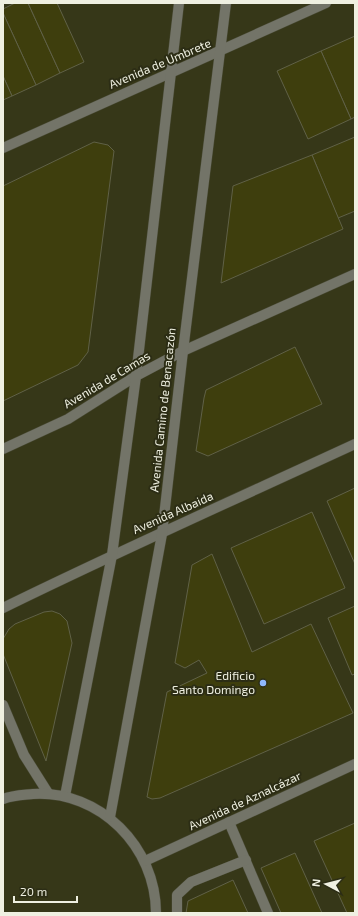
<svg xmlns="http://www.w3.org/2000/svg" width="358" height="916" viewBox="0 0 358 916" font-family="'Exo 2',sans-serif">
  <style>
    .built { fill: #363718 }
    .building { fill: #3e3e0d; stroke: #606147 }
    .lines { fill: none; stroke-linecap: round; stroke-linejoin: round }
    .minor-casing { stroke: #474832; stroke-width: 11 }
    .minor { stroke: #737468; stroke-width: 10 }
    .poi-dot { fill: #8fb8fd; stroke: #2c2d15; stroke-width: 1.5 }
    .labels { text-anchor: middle; stroke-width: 4; stroke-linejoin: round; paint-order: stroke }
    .street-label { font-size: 12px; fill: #eff0e1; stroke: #2c2d15 }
    .poi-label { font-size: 12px; fill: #eff0e1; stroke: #2c2d15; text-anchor: end }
  </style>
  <rect width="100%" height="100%" fill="#2c2d15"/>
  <rect class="built" x="3" y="3" width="352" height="910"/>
  <g class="building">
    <path d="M 15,3 L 28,3 L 60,73 L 36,85 L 3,13 L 3,9 Z"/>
    <path d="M 28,3 L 57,3 L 84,62 L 60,73 Z"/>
    <path d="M 3,13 L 36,85 L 12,96 L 3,76 Z"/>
    <path d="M 355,36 L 355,117 L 351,119 L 321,51 Z"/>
    <path d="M 321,51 L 351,119 L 308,139 L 277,71 Z"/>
    <path d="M 3,76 L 12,96 L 3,100 Z"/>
    <path d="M 355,137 L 355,211 L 338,218 L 312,155 Z"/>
    <path d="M 94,142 L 108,145 L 114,151 L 88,352 L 78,365 L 3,401 L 3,186 Z"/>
    <path d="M 312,155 L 343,229 L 221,283 L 233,186 Z"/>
    <path d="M 295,347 L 322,404 L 208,456 L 196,451 L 204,398 L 206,390 Z"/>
    <path d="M 355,488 L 355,564 L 327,501 Z"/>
    <path d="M 312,512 L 345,588 L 264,624 L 231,548 Z"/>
    <path d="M 212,554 L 252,652 L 311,624 L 353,713 L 160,798 L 152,799 L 147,797 L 167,692 L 207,673 L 199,660 L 185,668 L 175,663 L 192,565 Z"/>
    <path d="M 355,606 L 355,674 L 352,675 L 328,618 Z"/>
    <path d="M 52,611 L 60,614 L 67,621 L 72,643 L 46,761 L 3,654 L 3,639 L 9,629 L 15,624 L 44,612 Z"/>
    <path d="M 355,823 L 355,913 L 347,913 L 314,841 Z"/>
    <path d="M 295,853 L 322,913 L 281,913 L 261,868 Z"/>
    <path d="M 233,880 L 248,913 L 186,913 L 188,901 Z"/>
  </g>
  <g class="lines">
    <g class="minor-casing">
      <g id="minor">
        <path d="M 3,148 L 326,3"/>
        <path d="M 3,449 L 68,419 L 136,376 L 183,351 L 355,274"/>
        <path d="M 3,608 C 119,551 238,498 355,444"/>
        <path d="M 3,705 L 24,755 L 48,793"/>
        <path d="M 65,796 L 112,555 L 136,376 L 179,3"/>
        <path d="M 3,799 C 13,795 23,795 33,794 C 100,790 156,847 156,913"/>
        <path d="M 110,817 L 162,534 L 183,351 L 226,3"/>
        <path d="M 229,822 L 268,913"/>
        <path d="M 145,861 L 355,764"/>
        <path d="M 177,913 L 177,895 L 191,882 L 246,860"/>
      </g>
    </g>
    <use href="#minor" class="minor"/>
  </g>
  <circle class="poi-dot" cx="263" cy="683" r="4"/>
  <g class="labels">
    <g class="street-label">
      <text transform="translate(160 64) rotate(-23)" y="4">Avenida de Umbrete</text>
      <text transform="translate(107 380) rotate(-31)" y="4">Avenida de Camas</text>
      <text transform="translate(163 410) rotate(-84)" y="4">Avenida Camino de Benacazón</text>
      <text transform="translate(173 513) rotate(-24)" y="4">Avenida Albaida</text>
      <text transform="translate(245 801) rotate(-25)" y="4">Avenida de Aznalcázar</text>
    </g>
    <g class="poi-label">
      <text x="255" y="680">Edificio<tspan x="255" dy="14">Santo Domingo</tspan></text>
    </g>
  </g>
  <rect width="358" height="916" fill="none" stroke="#eff0e1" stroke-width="8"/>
  <g transform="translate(326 884) rotate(277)" stroke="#2c2d15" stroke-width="3" paint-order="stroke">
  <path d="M0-3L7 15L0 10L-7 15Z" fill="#eff0e1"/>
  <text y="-6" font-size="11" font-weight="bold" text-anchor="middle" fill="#eff0e1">N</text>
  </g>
  <path d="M14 896v6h63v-6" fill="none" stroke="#eff0e1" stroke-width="2"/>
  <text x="20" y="896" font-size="12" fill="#eff0e1" stroke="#2c2d15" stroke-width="3" paint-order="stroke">20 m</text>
</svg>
